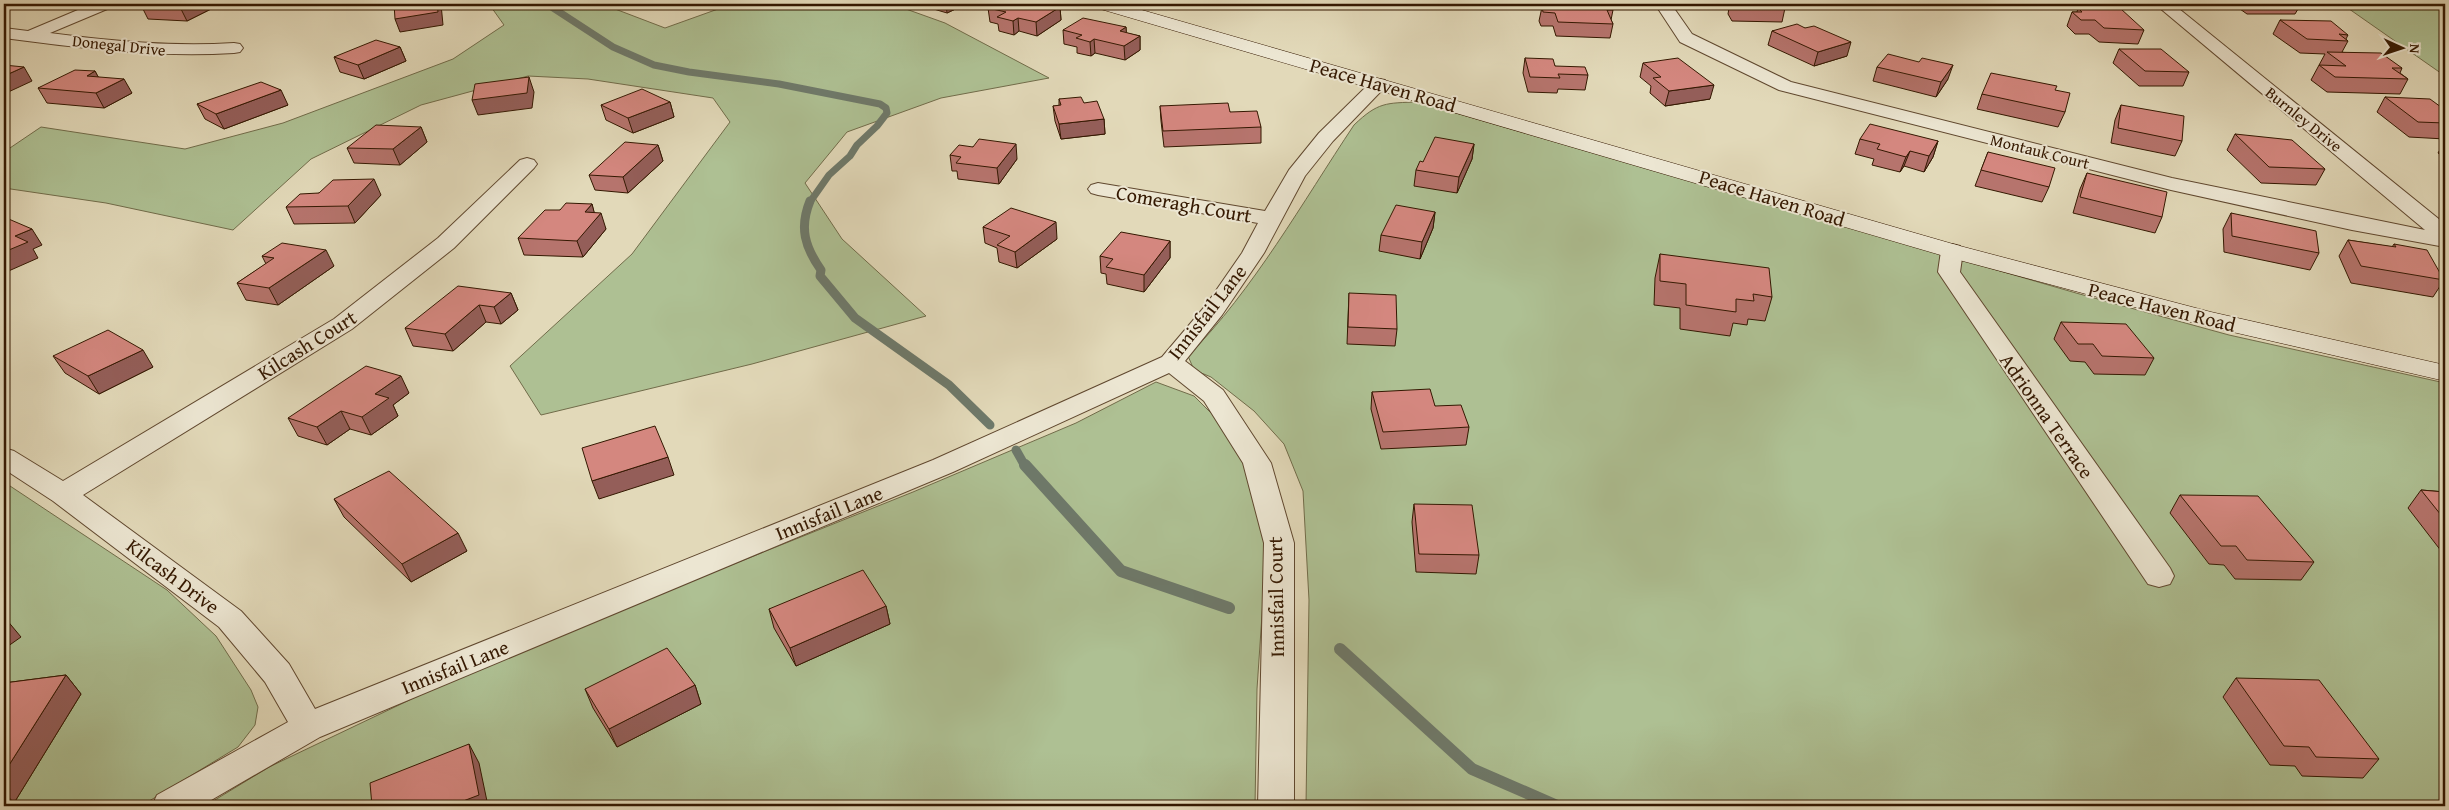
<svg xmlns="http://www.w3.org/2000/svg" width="2449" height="810" viewBox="0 0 2449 810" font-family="'Gentium Book Plus',serif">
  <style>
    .green { fill: #aec093; stroke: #716c4a }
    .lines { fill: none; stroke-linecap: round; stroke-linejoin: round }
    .stream-far2 { stroke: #6e796a; stroke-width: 7 }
    .stream-far1 { stroke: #6e796a; stroke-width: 9 }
    .stream { stroke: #6e796a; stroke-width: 12 }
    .street-casing { stroke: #60482f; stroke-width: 2 }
    .secondary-casing { stroke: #341801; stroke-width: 1 }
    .street { fill: #ece6d2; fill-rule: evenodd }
    .secondary { fill: #ece6d2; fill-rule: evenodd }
    .wall { fill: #b6746d; stroke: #341801 }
    .shaded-wall { fill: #945e59; stroke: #341801 }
    .building { fill: #d4877f; stroke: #341801 }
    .labels { text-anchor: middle; stroke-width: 4; stroke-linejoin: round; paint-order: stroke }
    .far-street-label { font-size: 16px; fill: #341801; stroke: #ece6d2 }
    .street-label { font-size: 20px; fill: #341801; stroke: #ece6d2 }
  </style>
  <rect width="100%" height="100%" fill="#e2d9b9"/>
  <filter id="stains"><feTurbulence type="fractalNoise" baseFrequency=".004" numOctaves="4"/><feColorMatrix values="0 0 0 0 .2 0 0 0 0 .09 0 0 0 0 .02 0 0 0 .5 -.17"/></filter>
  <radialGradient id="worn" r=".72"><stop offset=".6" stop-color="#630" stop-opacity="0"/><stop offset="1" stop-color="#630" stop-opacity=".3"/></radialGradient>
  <g class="green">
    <path d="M 489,4 L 602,4 L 665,28 L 732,4 L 892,4 L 945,23 L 1049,78 L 941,98 L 847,132 L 805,183 L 842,239 L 926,316 L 752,364 L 541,415 L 510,366 L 632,254 L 730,122 L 713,98 L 588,79 L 528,76 L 421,105 L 311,159 L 233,230 L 106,203 L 4,188 L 4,152 L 41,127 L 185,149 L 283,123 L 453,59 L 504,25 Z"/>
    <path d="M 2342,4 L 2445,4 L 2445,76 Z"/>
    <path d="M 1418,102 L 2076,293 L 2229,335 L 2445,383 L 2445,806 L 1306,806 L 1309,600 L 1303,491 L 1284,444 L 1254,411 L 1211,377 L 1194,370 L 1188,356 C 1254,289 1302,203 1354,125 C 1378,102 1386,103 1418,102 Z"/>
    <path d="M 1156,382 L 1194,396 L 1225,427 L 1245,458 L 1264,517 L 1265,570 L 1257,689 L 1255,806 L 205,806 L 269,767 L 487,663 L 913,492 L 1076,423 Z"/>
    <path d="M 4,482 L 167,590 L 216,636 L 251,690 L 258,707 L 255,725 L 238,747 L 141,806 L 4,806 Z"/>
  </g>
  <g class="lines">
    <path class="stream-far2" d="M 547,4 L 613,47 L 654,65 L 689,72 L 779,84 L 880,104 L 886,108 L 887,113 L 877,126 L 857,145 L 850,156 L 829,175 L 810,202"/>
    <g class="stream-far1">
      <path d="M 810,201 C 799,228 805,247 821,270 L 820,276 L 855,318 L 949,385 L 990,425"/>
      <path d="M 1016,450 L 1025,466"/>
    </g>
    <g class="stream">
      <path d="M 1025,465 L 1121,571 L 1229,608"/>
      <path d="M 1340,649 L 1472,769 L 1557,806"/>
    </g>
    <g class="street-casing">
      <g id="street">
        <path d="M 92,4 L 114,4 L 112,7 L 50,33 C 112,41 172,47 234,43 L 240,44 L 243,48 L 240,52 L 234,53 C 156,58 81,48 4,38 L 4,28 L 28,31 Z"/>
        <path d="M 1655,4 L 1671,4 L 1692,34 L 1791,82 L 2172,178 L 2425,230 L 2155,4 L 2173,4 L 2445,224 L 2445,247 L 2352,230 L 2171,190 L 1779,90 L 1680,42 Z"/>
        <path d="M 1379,79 L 1385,80 L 1388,84 L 1333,141 L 1305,176 L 1264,253 L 1222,315 L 1185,361 L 1223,390 L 1271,463 L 1294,543 L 1294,806 L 1258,806 L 1264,543 L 1243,463 L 1204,401 L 1169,373 L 953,472 L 320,737 L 201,806 L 152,806 L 157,795 L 288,722 L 265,682 L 219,627 L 53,501 L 4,469 L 4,448 L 14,451 L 63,481 L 334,319 L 438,238 L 520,160 L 527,158 L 534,160 L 537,164 L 534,168 L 454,248 L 352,329 L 83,495 L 241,611 L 289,664 L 315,709 L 933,460 L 1162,357 L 1206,305 L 1242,253 L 1258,223 L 1098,195 L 1091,193 L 1088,189 L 1091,185 L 1098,183 L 1265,211 L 1289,170 L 1319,133 L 1373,80 Z"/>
        <path d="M 1952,244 L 1960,246 L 1963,251 L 1960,272 L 2170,568 L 2174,576 L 2170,584 L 2159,587 L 2148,584 L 1938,272 L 1941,251 L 1944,246 Z"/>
      </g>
    </g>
    <g class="secondary-casing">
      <path id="secondary" d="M 1094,4 L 1121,4 L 1960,246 L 2211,312 L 2445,365 L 2445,381 L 2198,324 L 1944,256 L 1097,8 Z"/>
    </g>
    <use href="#street" class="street"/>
    <use href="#secondary" class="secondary"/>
  </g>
  <g class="wall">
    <path d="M 917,4 L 966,4 L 947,13 Z"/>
    <path d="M 1551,4 L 1611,4 L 1613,10 L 1611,20 L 1613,24 L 1610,38 L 1556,36 L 1553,26 L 1541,26 L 1539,21 L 1542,7 L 1551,7 Z"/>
    <path d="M 1723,4 L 1782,4 L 1785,8 L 1782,22 L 1732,21 L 1728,14 L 1729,8 L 1725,8 Z"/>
    <path d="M 2233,4 L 2301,4 L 2295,14 L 2247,14 Z"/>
    <path d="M 141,5 L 209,5 L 211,9 L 187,21 L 148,19 Z"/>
    <path d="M 1060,7 L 1061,20 L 1037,36 L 1019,31 L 1014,35 L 999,31 L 998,24 L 990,22 L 988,8 Z"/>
    <path d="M 2078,8 L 2144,30 L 2138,44 L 2099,42 L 2089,34 L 2075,34 L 2067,26 L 2072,12 L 2077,12 Z"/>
    <path d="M 2280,20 L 2348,35 L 2346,39 L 2348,41 L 2342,52 L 2402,68 L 2400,73 L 2408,79 L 2400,94 L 2327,92 L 2311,80 L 2325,54 L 2300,53 L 2273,34 Z"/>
    <path d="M 1126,27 L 1126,33 L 1140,36 L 1140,50 L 1125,60 L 1095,53 L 1091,56 L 1077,53 L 1077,47 L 1064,44 L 1063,30 Z"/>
    <path d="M 1805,28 L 1847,56 L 1814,66 L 1768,45 L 1772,31 Z"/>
    <path d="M 400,47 L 406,61 L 364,79 L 340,72 L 334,57 Z"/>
    <path d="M 2119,49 L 2189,72 L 2183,86 L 2139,86 L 2113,63 Z"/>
    <path d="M 1525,58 L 1588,75 L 1585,90 L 1558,89 L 1557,93 L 1528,92 L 1523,73 Z"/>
    <path d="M 1643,63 L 1710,99 L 1665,106 L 1650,93 L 1651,86 L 1640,77 Z"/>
    <path d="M 1877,67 L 1948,79 L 1936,97 L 1873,81 Z"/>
    <path d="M 95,71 L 98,77 L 132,93 L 104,108 L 47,103 L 38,88 Z"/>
    <path d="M 2055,90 L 2065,112 L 2058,127 L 1977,109 L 1982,94 Z"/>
    <path d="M 2385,97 L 2445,110 L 2445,139 L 2409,137 L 2377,112 Z"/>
    <path d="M 1059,99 L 1084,103 L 1104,119 L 1105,134 L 1061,139 L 1055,121 L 1053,106 L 1059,106 Z"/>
    <path d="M 670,102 L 674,117 L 633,133 L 606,120 L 601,105 Z"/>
    <path d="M 197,104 L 288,105 L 224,129 L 205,119 Z"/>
    <path d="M 2121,105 L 2182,141 L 2175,156 L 2111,143 L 2115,120 Z"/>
    <path d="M 1160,106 L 1230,112 L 1261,127 L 1261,143 L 1164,147 L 1161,121 Z"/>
    <path d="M 421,127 L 427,142 L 400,165 L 354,163 L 347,148 Z"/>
    <path d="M 2235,134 L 2325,169 L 2316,185 L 2261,183 L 2227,150 Z"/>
    <path d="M 1860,139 L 1938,141 L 1933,157 L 1924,172 L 1904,166 L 1900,172 L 1872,165 L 1874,159 L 1855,154 Z"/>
    <path d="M 2445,141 L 2445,158 L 2438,153 Z"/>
    <path d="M 1474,144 L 1472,159 L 1457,193 L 1414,186 L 1416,170 L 1423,162 Z"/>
    <path d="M 658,145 L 663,161 L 628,193 L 595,190 L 589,175 Z"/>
    <path d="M 973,147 L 1017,159 L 999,184 L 958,179 L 957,171 L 952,171 L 950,155 Z"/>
    <path d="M 1988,152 L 2049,187 L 2042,202 L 1975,186 Z"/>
    <path d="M 2087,173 L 2162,217 L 2155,233 L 2073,213 L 2080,189 Z"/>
    <path d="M 319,193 L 381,195 L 355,223 L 294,224 L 286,207 Z"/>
    <path d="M 592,204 L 594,213 L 606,229 L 583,257 L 524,255 L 518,238 L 560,210 Z"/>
    <path d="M 1435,212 L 1433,228 L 1420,259 L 1379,251 L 1381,235 Z"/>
    <path d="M 2231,213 L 2319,253 L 2310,270 L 2224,252 L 2223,229 Z"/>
    <path d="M 983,227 L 1057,239 L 1017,268 L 999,262 L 997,248 L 985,243 Z"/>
    <path d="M 2348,240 L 2392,247 L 2394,244 L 2444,280 L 2433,297 L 2351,283 L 2339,256 Z"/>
    <path d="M 1170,241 L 1170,258 L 1144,292 L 1107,284 L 1106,274 L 1101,273 L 1100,256 Z"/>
    <path d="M 1660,254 L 1772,297 L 1765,321 L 1748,319 L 1747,325 L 1733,323 L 1730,336 L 1680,329 L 1680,308 L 1654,305 L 1655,278 Z"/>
    <path d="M 262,256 L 334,266 L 278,305 L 246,300 L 237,283 L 266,264 Z"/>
    <path d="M 511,293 L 518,310 L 501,324 L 486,322 L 453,351 L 413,346 L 405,328 Z"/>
    <path d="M 1349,293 L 1397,329 L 1395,346 L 1347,344 Z"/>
    <path d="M 2061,322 L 2154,358 L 2145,375 L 2094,374 L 2085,362 L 2070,361 L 2054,339 Z"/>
    <path d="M 53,356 L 153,367 L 99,394 L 65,373 Z"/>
    <path d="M 1372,392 L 1435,406 L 1469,427 L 1466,445 L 1381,449 L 1371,409 Z"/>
    <path d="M 409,393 L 393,405 L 398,416 L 371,435 L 350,429 L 327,445 L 298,436 L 288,418 Z"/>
    <path d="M 2421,490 L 2445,492 L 2445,556 L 2408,508 Z"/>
    <path d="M 2180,495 L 2314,562 L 2301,580 L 2235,579 L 2224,565 L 2209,564 L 2170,513 Z"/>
    <path d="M 334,499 L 467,551 L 411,582 L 344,517 Z"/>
    <path d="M 1414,504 L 1479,555 L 1476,574 L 1416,572 L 1412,522 Z"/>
    <path d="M 886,606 L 890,624 L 796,666 L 774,628 L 769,609 Z"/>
    <path d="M 66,675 L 81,694 L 14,803 L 4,805 L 4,683 Z"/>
    <path d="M 2236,678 L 2379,759 L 2363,778 L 2302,776 L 2295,766 L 2270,765 L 2223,697 Z"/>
    <path d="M 695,685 L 701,704 L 617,747 L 593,708 L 585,689 Z"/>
  </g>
  <g class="shaded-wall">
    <path d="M 187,4 L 210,4 L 209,5 L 211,9 L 187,21 L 180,7 Z"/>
    <path d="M 437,4 L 441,4 L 443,25 L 400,32 L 395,19 Z"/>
    <path d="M 946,4 L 966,4 L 947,13 Z"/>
    <path d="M 1060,7 L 1061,20 L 1037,36 L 1036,22 Z"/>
    <path d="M 1018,18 L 1019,31 L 1014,35 L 1013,21 Z"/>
    <path d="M 1126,27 L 1127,41 L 1120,31 Z"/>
    <path d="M 1140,36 L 1140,50 L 1125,60 L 1124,46 Z"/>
    <path d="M 1094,39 L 1095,53 L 1091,56 L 1090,42 Z"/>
    <path d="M 1851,42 L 1847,56 L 1814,66 L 1818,52 Z"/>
    <path d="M 400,47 L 406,61 L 364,79 L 358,65 Z"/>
    <path d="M 1953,65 L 1948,79 L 1936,97 L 1941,82 Z"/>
    <path d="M 24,67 L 32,81 L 4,94 L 4,76 Z"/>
    <path d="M 95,71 L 103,86 L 87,76 Z"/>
    <path d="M 529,77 L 534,92 L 532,108 L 478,115 L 472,100 Z"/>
    <path d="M 124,79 L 132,93 L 104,108 L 96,93 Z"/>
    <path d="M 1714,85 L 1710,99 L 1665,106 L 1669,91 Z"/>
    <path d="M 281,90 L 288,105 L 224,129 L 216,114 Z"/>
    <path d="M 670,102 L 674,117 L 633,133 L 628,118 Z"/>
    <path d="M 1104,119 L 1105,134 L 1061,139 L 1059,124 Z"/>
    <path d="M 421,127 L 427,142 L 400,165 L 393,149 Z"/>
    <path d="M 1938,141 L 1933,157 L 1924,172 L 1929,156 Z"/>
    <path d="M 1016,144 L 1017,159 L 999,184 L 997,168 Z"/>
    <path d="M 1474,144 L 1472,159 L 1457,193 L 1459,177 Z"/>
    <path d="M 658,145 L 663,161 L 628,193 L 623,177 Z"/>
    <path d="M 1910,151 L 1904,166 L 1900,172 L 1906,157 Z"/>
    <path d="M 374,179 L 381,195 L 355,223 L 348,206 Z"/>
    <path d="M 592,204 L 596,219 L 601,213 L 606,229 L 583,257 L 577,241 L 585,212 Z"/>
    <path d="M 1435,212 L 1433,228 L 1420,259 L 1422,242 Z"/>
    <path d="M 1056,222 L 1057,239 L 1017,268 L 1015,252 Z"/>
    <path d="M 32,229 L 42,245 L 33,249 L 38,258 L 4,273 L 4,252 L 15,236 Z"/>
    <path d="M 1170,241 L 1170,258 L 1144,292 L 1144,275 Z"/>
    <path d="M 326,250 L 334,266 L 278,305 L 269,288 Z"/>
    <path d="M 511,293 L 518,310 L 501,324 L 494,307 Z"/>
    <path d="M 479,305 L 486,322 L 453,351 L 445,334 Z"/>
    <path d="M 143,350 L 153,367 L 99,394 L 88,376 Z"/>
    <path d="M 401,376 L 409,393 L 393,405 L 398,416 L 371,435 L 362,417 L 375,394 Z"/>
    <path d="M 341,411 L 350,429 L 327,445 L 317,427 Z"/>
    <path d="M 668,457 L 674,475 L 599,499 L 592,481 Z"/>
    <path d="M 458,533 L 467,551 L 411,582 L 402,564 Z"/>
    <path d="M 886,606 L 890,624 L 796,666 L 790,648 Z"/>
    <path d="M 6,619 L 21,637 L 4,649 L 4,620 Z"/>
    <path d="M 66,675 L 81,694 L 14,803 L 4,792 L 4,773 Z"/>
    <path d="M 695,685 L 701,704 L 617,747 L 609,729 Z"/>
    <path d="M 469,744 L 479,763 L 488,806 L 450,806 Z"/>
  </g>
  <g class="building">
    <path d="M 144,4 L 187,4 L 180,7 L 141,5 Z"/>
    <path d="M 394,4 L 437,4 L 438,12 L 395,19 Z"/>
    <path d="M 996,4 L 1045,4 L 1060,7 L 1036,22 L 1018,18 L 1013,21 L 997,17 L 1006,12 L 988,8 Z"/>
    <path d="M 1553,4 L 1611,4 L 1613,10 L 1607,10 L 1613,24 L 1558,22 L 1555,13 L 1543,12 L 1542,7 L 1554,7 Z"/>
    <path d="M 1733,4 L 1782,4 L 1785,8 L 1735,7 Z"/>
    <path d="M 2078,8 L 2121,9 L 2144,30 L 2104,28 L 2095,20 L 2081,20 L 2072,12 L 2082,12 Z"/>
    <path d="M 1083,18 L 1126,27 L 1120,31 L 1140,36 L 1124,46 L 1094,39 L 1090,42 L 1076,38 L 1082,35 L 1063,30 Z"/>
    <path d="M 2280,20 L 2331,21 L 2348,35 L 2339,34 L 2348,41 L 2307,39 Z"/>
    <path d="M 1797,24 L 1805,28 L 1814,26 L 1851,42 L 1818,52 L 1772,31 Z"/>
    <path d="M 376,40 L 400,47 L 358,65 L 334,57 Z"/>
    <path d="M 2119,49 L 2161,49 L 2189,72 L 2145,71 Z"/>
    <path d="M 2327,52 L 2381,53 L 2402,68 L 2392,68 L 2408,79 L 2335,77 L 2319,65 L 2346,66 Z"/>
    <path d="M 1888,54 L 1919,62 L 1922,58 L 1953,65 L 1941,82 L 1877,67 Z"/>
    <path d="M 1525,58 L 1553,59 L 1555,66 L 1585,67 L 1588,75 L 1558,74 L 1560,78 L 1530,77 Z"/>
    <path d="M 1678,58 L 1714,85 L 1669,91 L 1653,78 L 1661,77 L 1643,63 Z"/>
    <path d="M 4,65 L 24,67 L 4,76 Z"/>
    <path d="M 75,70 L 95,71 L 87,76 L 124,79 L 96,93 L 38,88 Z"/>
    <path d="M 1991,73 L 2057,86 L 2055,90 L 2070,93 L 2065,112 L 1982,94 Z"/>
    <path d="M 529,77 L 527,93 L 472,100 L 475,84 Z"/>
    <path d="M 261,82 L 281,90 L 216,114 L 197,104 Z"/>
    <path d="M 642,89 L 670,102 L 628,118 L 601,105 Z"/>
    <path d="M 1081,97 L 1084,103 L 1097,101 L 1104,119 L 1059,124 L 1053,106 L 1061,105 L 1059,99 Z"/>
    <path d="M 2385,97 L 2430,99 L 2445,110 L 2445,123 L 2418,122 Z"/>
    <path d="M 1228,103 L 1230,112 L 1257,111 L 1261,127 L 1163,131 L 1160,106 Z"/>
    <path d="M 2121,105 L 2184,116 L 2182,141 L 2118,128 Z"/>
    <path d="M 1870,124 L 1938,141 L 1929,156 L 1910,151 L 1906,157 L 1877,149 L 1880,144 L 1860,139 Z"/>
    <path d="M 376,125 L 421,127 L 393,149 L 347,148 Z"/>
    <path d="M 2235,134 L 2292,140 L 2325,169 L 2269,167 Z"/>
    <path d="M 1435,137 L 1474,144 L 1459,177 L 1416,170 L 1420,161 L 1423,162 Z"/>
    <path d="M 979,139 L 1016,144 L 997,168 L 956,163 L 961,157 L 950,155 L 959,145 L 973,147 Z"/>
    <path d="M 625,142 L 658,145 L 623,177 L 589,175 Z"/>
    <path d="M 1988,152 L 2055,168 L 2049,187 L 1981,170 Z"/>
    <path d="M 2087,173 L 2167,192 L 2162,217 L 2080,197 Z"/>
    <path d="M 374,179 L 348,206 L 286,207 L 300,194 L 319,193 L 333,180 Z"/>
    <path d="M 566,203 L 592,204 L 585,212 L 601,213 L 577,241 L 518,238 L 545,210 L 560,210 Z"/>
    <path d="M 1396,205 L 1435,212 L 1422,242 L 1381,235 Z"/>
    <path d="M 1011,208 L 1056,222 L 1015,252 L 997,245 L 1010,236 L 983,227 Z"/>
    <path d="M 2231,213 L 2316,231 L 2319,253 L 2232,236 Z"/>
    <path d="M 4,217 L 32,229 L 15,236 L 28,242 L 4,252 Z"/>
    <path d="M 1121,232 L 1170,241 L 1144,275 L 1106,267 L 1113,259 L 1100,256 Z"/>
    <path d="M 2348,240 L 2396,247 L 2394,244 L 2427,250 L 2444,280 L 2361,266 Z"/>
    <path d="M 282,243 L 326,250 L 269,288 L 237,283 L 274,258 L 262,256 Z"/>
    <path d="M 1660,254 L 1769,268 L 1772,297 L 1753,294 L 1754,301 L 1736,299 L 1736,312 L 1686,305 L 1686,284 L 1660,281 Z"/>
    <path d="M 458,286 L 511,293 L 494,307 L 479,305 L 445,334 L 405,328 Z"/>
    <path d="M 1349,293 L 1396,295 L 1397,329 L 1348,327 Z"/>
    <path d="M 2061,322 L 2126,324 L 2154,358 L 2102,356 L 2093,344 L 2078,344 Z"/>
    <path d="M 108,330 L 143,350 L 88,376 L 53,356 Z"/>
    <path d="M 366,366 L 401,376 L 375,394 L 389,398 L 362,417 L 341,411 L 317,427 L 288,418 Z"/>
    <path d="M 1430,389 L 1435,406 L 1461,405 L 1469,427 L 1383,432 L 1372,392 Z"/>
    <path d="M 655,426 L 668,457 L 592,481 L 582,448 Z"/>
    <path d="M 389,471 L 458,533 L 402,564 L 334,499 Z"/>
    <path d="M 2421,490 L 2445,492 L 2445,520 Z"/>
    <path d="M 2180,495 L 2258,496 L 2314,562 L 2247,560 L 2236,546 L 2221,546 Z"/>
    <path d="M 1414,504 L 1472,505 L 1479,555 L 1419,554 Z"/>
    <path d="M 863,570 L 886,606 L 790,648 L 769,609 Z"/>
    <path d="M 667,648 L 695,685 L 609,729 L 585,689 Z"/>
    <path d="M 66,675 L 4,773 L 4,683 Z"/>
    <path d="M 2236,678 L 2319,680 L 2379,759 L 2316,757 L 2309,747 L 2284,746 Z"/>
    <path d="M 469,744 L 479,795 L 450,806 L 372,806 L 370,783 Z"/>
  </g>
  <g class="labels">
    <g class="far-street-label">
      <text transform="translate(119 45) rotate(6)" y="6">Donegal Drive</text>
      <text transform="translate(2304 119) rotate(39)" y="6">Burnley Drive</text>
      <text transform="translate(2040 151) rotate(14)" y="6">Montauk Court</text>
    </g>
    <g class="street-label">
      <text transform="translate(1383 85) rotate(16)" y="7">Peace Haven Road</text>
      <text transform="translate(1772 198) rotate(17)" y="7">Peace Haven Road</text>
      <text transform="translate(1184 204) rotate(10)" y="7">Comeragh Court</text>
      <text transform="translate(2162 307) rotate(14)" y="7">Peace Haven Road</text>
      <text transform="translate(1207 312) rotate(-52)" y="7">Innisfail Lane</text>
      <text transform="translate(307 345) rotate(-32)" y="7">Kilcash Court</text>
      <text transform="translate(2047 416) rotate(55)" y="7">Adrionna Terrace</text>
      <text transform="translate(829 513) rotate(-22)" y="7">Innisfail Lane</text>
      <text transform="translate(173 576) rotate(37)" y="7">Kilcash Drive</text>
      <text transform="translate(1276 597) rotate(-91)" y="7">Innisfail Court</text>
      <text transform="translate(455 667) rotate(-22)" y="7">Innisfail Lane</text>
    </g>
  </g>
  <rect width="2449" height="810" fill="none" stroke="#e2d9b9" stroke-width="20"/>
  <rect x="5" y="5" width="2439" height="800" fill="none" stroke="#341801" stroke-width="2.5"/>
  <rect x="10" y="10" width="2429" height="790" fill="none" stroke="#341801"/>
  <g transform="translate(2402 48) rotate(93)" stroke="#ece6d2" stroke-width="4" paint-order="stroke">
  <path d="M0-4L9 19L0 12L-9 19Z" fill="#341801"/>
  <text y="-8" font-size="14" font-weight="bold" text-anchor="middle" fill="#341801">N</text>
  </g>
  <rect width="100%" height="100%" filter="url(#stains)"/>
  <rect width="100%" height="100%" fill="url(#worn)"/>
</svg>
